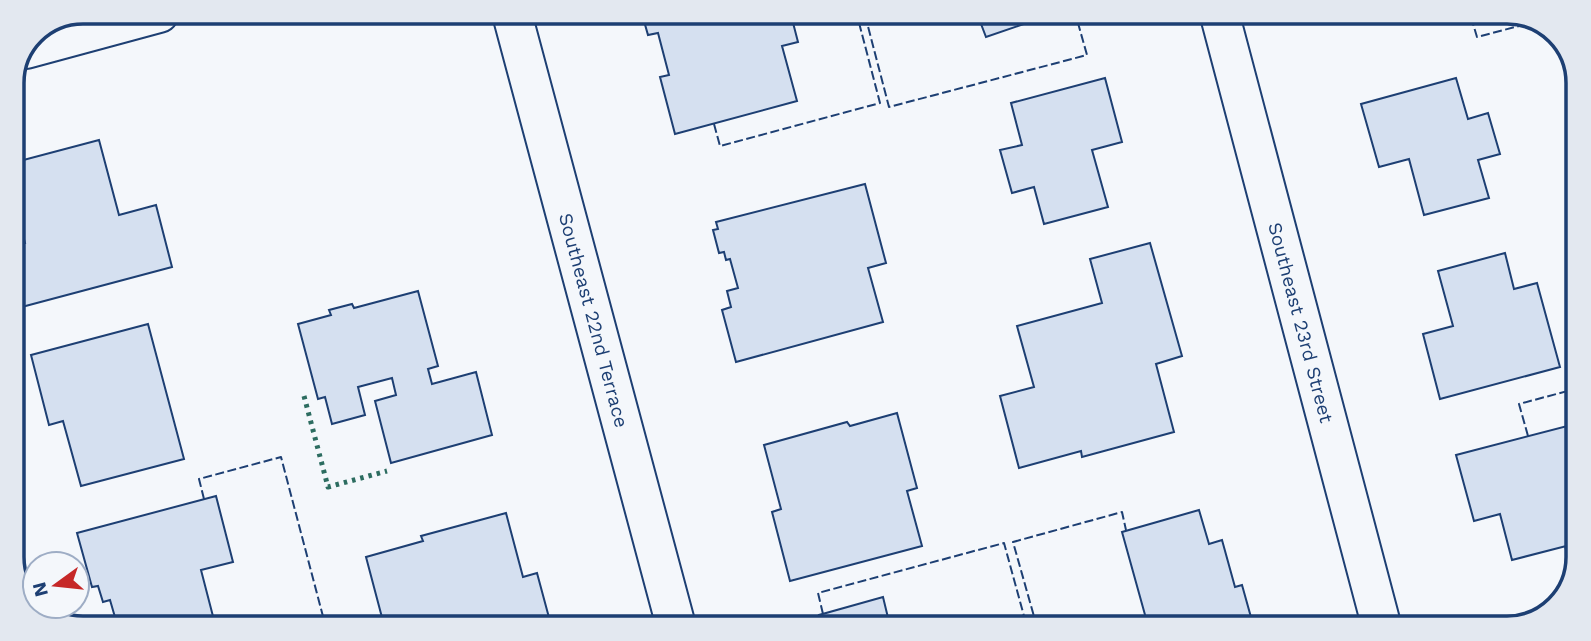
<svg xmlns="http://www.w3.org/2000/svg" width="1591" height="641" viewBox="0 0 1591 641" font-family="'Work Sans',sans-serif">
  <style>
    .building { fill: #d5e0f0; stroke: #1d3f73; stroke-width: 2 }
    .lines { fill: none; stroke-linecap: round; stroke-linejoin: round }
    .street-casing { stroke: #1d3f73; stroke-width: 42 }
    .secondary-casing { stroke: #1d3f73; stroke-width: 42 }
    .street { stroke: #f4f7fb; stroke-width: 38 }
    .secondary { stroke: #f4f7fb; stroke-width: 38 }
    .hedge { stroke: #2c6c60; stroke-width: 5; stroke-dasharray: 3.5 5; stroke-linecap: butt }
    .fence { stroke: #1d3f73; stroke-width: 2; stroke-dasharray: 9 3.5; stroke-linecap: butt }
    .labels { text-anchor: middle; stroke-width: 5; stroke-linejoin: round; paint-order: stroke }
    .street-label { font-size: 19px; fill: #1d3f73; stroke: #f4f7fb }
    .rim { fill: none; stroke: #1d3f73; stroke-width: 3.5 }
  </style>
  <rect width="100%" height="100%" fill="#f4f7fb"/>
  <g class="building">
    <path d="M 642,14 L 791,15 L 798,42 L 782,46 L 797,101 L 675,134 L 660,77 L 669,75 L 658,33 L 648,35 Z"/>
    <path d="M 978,16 L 1055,16 L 1042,21 L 1041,18 L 986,37 Z"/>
    <path d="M 1105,78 L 1122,142 L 1092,150 L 1108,207 L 1044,224 L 1034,187 L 1012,193 L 1000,150 L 1022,145 L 1011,103 Z"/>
    <path d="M 1456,78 L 1468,119 L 1488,113 L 1500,154 L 1478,160 L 1489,198 L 1424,215 L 1409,159 L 1379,167 L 1361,104 Z"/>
    <path d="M 99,140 L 119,215 L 156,205 L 172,267 L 18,308 L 12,288 L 12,246 L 25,243 L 21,228 L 12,231 L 12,163 Z"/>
    <path d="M 865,184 L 886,263 L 868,268 L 883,322 L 736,362 L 722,310 L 731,307 L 727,291 L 738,288 L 730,259 L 726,260 L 724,252 L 719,253 L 713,230 L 718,229 L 716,222 Z"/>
    <path d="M 1150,243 L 1182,356 L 1156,364 L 1174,432 L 1082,457 L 1081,451 L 1019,468 L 1000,396 L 1034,387 L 1017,326 L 1102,303 L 1090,259 Z"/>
    <path d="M 1505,253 L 1514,289 L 1537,283 L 1560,367 L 1440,399 L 1423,334 L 1453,326 L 1438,271 Z"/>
    <path d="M 418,291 L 438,366 L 428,369 L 432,384 L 476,372 L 492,435 L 391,463 L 375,401 L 396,395 L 392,378 L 358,387 L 365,415 L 332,424 L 325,397 L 318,399 L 298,324 L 331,315 L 329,310 L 352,304 L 354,308 Z"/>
    <path d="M 148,324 L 184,459 L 81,486 L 63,421 L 49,425 L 31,355 Z"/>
    <path d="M 897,413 L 917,488 L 907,491 L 922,546 L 790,581 L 772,512 L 781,509 L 764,445 L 847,422 L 850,426 Z"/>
    <path d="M 1575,424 L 1574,544 L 1512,560 L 1500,514 L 1474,521 L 1456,455 Z"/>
    <path d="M 216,496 L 233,562 L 201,570 L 215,624 L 117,624 L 110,600 L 103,602 L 98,586 L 92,587 L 77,533 Z"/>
    <path d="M 1199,510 L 1209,544 L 1222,540 L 1235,587 L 1242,585 L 1254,628 L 1125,627 L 1147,622 L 1122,532 Z"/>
    <path d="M 506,513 L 523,577 L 537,573 L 551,625 L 384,625 L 366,557 L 423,541 L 421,536 Z"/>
    <path d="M 883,597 L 890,626 L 823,626 L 819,615 Z"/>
  </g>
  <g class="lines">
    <g class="street-casing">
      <g id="street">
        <path id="s1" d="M 512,14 L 676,626"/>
        <path id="s2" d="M 1220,16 L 1382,628"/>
      </g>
    </g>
    <g class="secondary-casing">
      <path id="secondary" d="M 26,49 L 159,13"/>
    </g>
    <use href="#street" class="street"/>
    <use href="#secondary" class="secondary"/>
    <path class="hedge" d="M 304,396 L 328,487 L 387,471"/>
    <g class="fence">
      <path d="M 865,15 L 889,107 L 1087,55 L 1076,16"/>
      <path d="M 1471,17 L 1477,37 L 1538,21"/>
      <path d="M 714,124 L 720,146 L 880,103 L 857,15"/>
      <path d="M 1528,436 L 1519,404 L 1575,389"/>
      <path d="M 204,499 L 199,479 L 281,457 L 325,624"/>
      <path d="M 1565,546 L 1574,579"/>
      <path d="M 823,614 L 818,593 L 1004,543 L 1027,627"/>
      <path d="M 1037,627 L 1013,542 L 1122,512 L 1126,530"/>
    </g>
  </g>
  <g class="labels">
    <g class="street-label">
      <text dy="7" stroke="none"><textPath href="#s1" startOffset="317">Southeast 22nd Terrace</textPath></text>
      <text dy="7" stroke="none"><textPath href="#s2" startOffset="317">Southeast 23rd Street</textPath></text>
    </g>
  </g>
  <path d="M0 0H1591V641H0ZM83 24H1507A59 59 0 0 1 1566 83V557A59 59 0 0 1 1507 616H83A59 59 0 0 1 24 557V83A59 59 0 0 1 83 24Z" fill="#e3e8f0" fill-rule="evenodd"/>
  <path class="rim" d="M83 24H1507A59 59 0 0 1 1566 83V557A59 59 0 0 1 1507 616H83A59 59 0 0 1 24 557V83A59 59 0 0 1 83 24Z"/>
  <g transform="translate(56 585) rotate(255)"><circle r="33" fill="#f4f7fb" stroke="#9eadc5" stroke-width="2"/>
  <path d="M0-5L12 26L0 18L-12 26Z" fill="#c62828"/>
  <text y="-10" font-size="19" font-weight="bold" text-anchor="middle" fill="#1d3f73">N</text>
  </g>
</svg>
